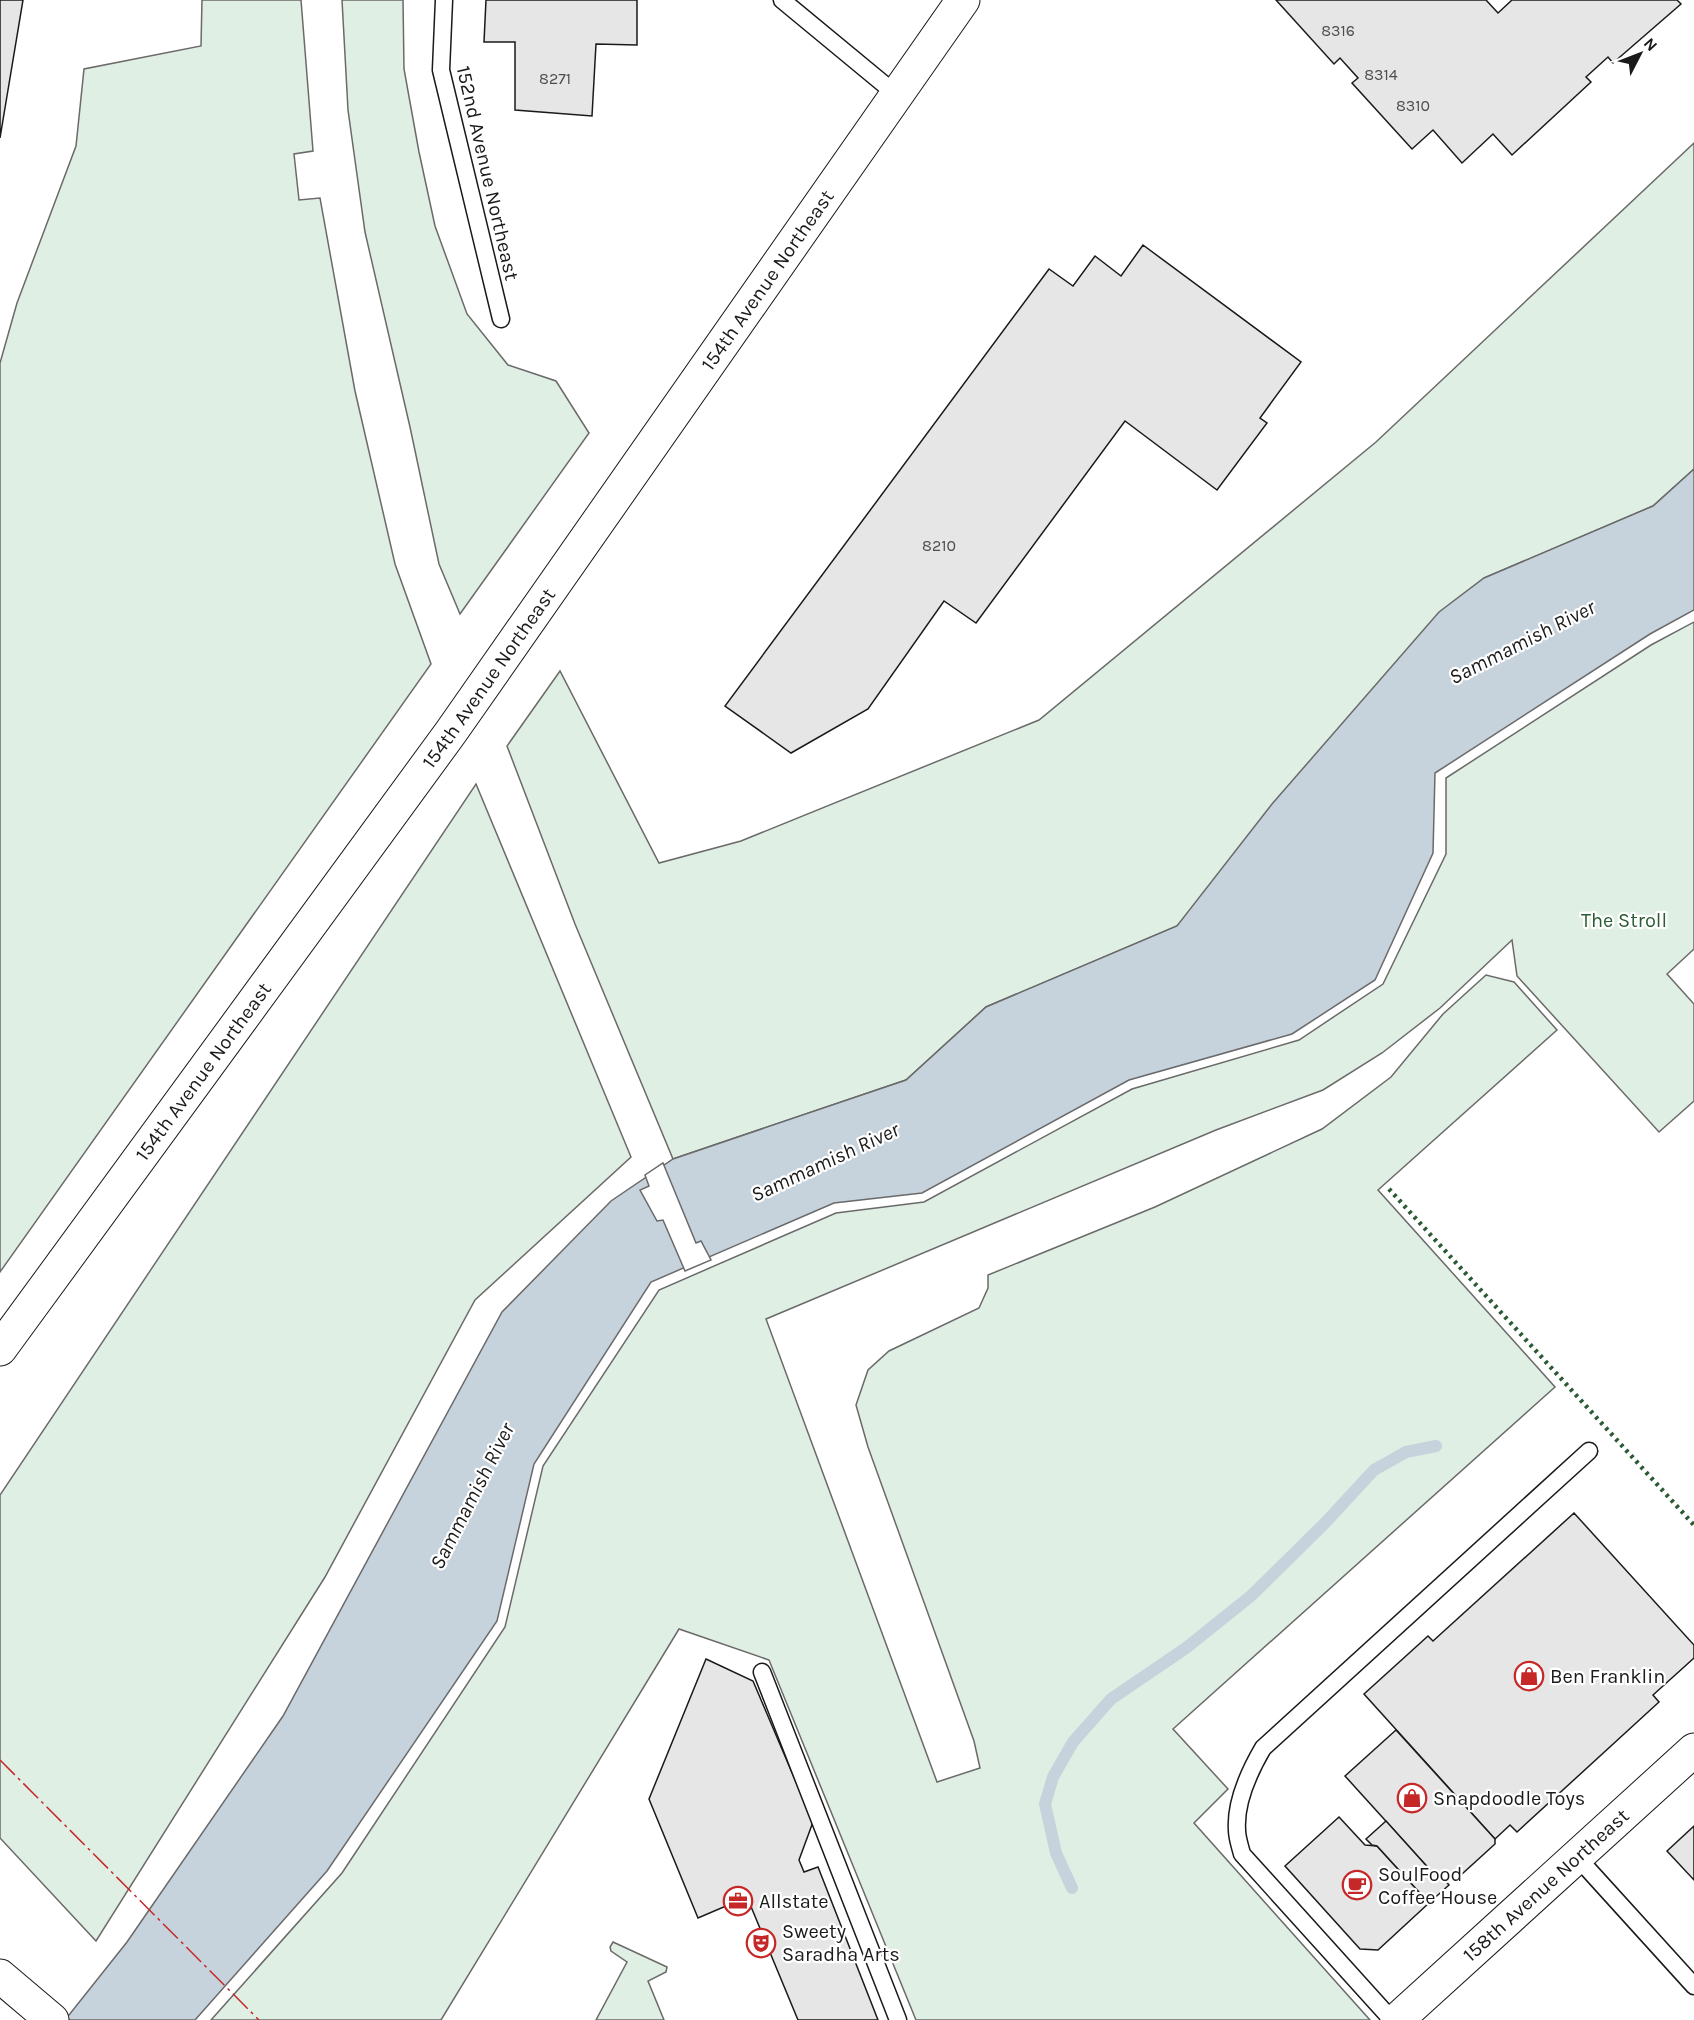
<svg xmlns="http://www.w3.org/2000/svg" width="1694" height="2020" viewBox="0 0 1694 2020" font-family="Karla,sans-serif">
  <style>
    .green { fill: #e0efe3; stroke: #6a6a6a; stroke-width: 1.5 }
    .water { fill: #c6d2dc; stroke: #6a6a6a; stroke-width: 1.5 }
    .pier { fill: #fff; stroke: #6a6a6a; stroke-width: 1.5 }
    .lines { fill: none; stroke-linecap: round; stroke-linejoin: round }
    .stream { stroke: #c6d2dc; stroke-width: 12 }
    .building { fill: #e6e6e6; stroke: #1a1a1a; stroke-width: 1.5 }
    .lane-casing { stroke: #1a1a1a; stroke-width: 19 }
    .street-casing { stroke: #1a1a1a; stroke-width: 35 }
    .secondary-casing { stroke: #1a1a1a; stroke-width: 35 }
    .primary-casing { stroke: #1a1a1a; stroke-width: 35 }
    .lane { stroke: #fff; stroke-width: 16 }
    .street { stroke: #fff; stroke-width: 33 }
    .secondary { stroke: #fff; stroke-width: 33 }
    .primary { stroke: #fff; stroke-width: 33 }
    .hedge { stroke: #2b5a34; stroke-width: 4.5; stroke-dasharray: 3 4.5; stroke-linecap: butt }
    .power { stroke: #c62828; stroke-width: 1.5; stroke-dasharray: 21 4.5 3 4.5; stroke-linecap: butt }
    .labels { text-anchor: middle; stroke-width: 4.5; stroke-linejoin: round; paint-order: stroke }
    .number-label { font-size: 16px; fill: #4d4d4d }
    .street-label { font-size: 20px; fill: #1a1a1a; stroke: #fff }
    .park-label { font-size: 20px; fill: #2b5a34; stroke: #fff }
    .poi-label { font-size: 20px; fill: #1a1a1a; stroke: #fff; text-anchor: start }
    .water-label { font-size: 21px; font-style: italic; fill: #1a1a1a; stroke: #fff }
  </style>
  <rect width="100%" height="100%" fill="#fff"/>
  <g class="green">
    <path d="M 202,0 L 301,0 L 313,151 L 294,154 L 299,200 L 320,198 L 355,391 L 395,564 L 431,664 L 0,1272 L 0,363 L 17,303 L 76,146 L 84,69 L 201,46 Z"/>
    <path d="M 342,0 L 403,0 L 404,69 L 419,152 L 435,226 L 467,314 L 508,365 L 556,381 L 589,433 L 460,614 L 439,564 L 410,427 L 365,232 L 348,110 Z"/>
    <path d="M 1694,143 L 1694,469 L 1653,506 L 1484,578 L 1177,926 L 986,1007 L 906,1080 L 673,1159 L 575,924 L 507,746 L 560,671 L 659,863 L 741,841 L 1039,720 L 1376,442 Z"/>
    <path d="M 1694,622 L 1694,949 L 1667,974 L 1694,1004 L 1694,1101 L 1659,1132 L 1517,976 L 1512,940 L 1440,1008 L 1382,1053 L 1323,1090 L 1216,1130 L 766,1319 L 937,1782 L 980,1768 L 974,1741 L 868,1447 L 856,1405 L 868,1370 L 889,1351 L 979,1308 L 988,1288 L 988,1275 L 1155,1207 L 1322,1129 L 1391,1077 L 1443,1014 L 1486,975 L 1514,982 L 1557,1030 L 1378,1190 L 1555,1387 L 1173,1729 L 1228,1789 L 1194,1823 L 1370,2020 L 916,2020 L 769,1660 L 679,1629 L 441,2020 L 211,2020 L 342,1873 L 505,1627 L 543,1466 L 659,1290 L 836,1213 L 924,1202 L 1132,1089 L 1299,1040 L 1383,984 L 1446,854 L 1446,778 L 1651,645 Z"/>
    <path d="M 476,784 L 631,1157 L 475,1300 L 325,1577 L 96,1941 L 0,1838 L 0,1495 Z"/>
    <path d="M 613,1942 L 667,1967 L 666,1972 L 648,1981 L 664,2020 L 596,2020 L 627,1962 L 611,1951 L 610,1947 Z"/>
  </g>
  <path class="water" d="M 1694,469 L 1694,610 L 1650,634 L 1435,773 L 1433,853 L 1375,980 L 1292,1034 L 1129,1080 L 922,1193 L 834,1203 L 651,1282 L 534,1464 L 497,1621 L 327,1871 L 195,2020 L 65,2020 L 127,1942 L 283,1716 L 502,1312 L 611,1201 L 673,1159 L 906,1080 L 986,1007 L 1177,926 L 1272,804 L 1439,612 L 1484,578 L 1653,506 Z"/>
  <path class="pier" d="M 663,1163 L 696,1243 L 701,1241 L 711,1260 L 685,1271 L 663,1220 L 657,1221 L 640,1190 L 649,1186 L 645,1175 Z"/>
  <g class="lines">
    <path class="stream" d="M 1072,1888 L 1056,1853 L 1045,1804 L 1053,1777 L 1073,1742 L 1111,1699 L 1186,1648 L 1252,1595 L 1325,1523 L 1374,1470 L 1406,1452 L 1436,1446"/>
  </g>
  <g class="building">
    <path d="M 0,0 L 23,0 L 0,138 Z"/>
    <path d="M 486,0 L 637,0 L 637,45 L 596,44 L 592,116 L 515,110 L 515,42 L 484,42 Z"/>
    <path d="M 1276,0 L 1486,0 L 1498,13 L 1512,0 L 1677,0 L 1681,4 L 1613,63 L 1608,57 L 1586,77 L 1591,82 L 1512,155 L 1493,134 L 1462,163 L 1433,130 L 1412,149 L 1352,83 L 1358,78 L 1340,58 L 1334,64 Z"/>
    <path d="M 1143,245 L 1301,362 L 1260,418 L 1267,423 L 1217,490 L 1125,421 L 976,623 L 944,601 L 868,709 L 791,753 L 725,706 L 1049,269 L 1073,286 L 1095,256 L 1121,276 Z"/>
    <path d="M 1574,1513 L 1694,1645 L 1694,1658 L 1653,1695 L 1659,1702 L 1517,1832 L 1510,1825 L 1495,1839 L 1364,1694 L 1428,1636 L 1433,1641 Z"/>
    <path d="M 706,1659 L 753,1681 L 813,1822 L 799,1860 L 804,1872 L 818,1867 L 878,2020 L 798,2020 L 747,1897 L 698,1918 L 649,1799 Z"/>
    <path d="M 1396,1730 L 1495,1839 L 1495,1844 L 1462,1874 L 1432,1872 L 1345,1776 Z"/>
    <path d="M 1339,1817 L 1365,1845 L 1377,1846 L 1429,1903 L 1378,1950 L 1360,1949 L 1285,1866 Z"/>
    <path d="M 1386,1821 L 1432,1872 L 1438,1873 L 1449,1885 L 1429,1903 L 1377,1846 L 1372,1845 L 1366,1839 Z"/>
    <path d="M 1694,1826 L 1694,1880 L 1667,1851 Z"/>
  </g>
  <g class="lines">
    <g class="lane-casing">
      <g id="lane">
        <path d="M 444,0 L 441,70 L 501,319"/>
        <path d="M 782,0 L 897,95"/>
        <path d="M 762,1672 L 898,2020"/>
        <path d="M 1577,1857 L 1694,1986"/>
        <path d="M 1392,2020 L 1242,1854 C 1240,1846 1237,1838 1237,1830 C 1235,1802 1249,1772 1263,1748 L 1589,1451"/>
      </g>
    </g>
    <g class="street-casing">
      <g id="street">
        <path id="s1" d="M 1397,2020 L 1694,1750"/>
      </g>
    </g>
    <g class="secondary-casing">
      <g id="secondary">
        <path id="s2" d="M 0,1349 L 451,732 L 963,0"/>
      </g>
    </g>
    <g class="primary-casing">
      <path id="primary" d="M 0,1976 L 52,2020"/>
    </g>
    <use href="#lane" class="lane"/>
    <use href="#street" class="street"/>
    <use href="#secondary" class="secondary"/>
    <use href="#primary" class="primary"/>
    <path class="hedge" d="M 1389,1189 L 1694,1525"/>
    <path class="power" d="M 0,1760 L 259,2020"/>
  </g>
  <defs>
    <g id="shop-ring" transform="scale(1.5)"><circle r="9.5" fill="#fff" stroke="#c62828" stroke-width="1.5"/><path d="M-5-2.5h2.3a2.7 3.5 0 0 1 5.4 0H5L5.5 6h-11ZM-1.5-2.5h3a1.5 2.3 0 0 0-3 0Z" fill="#c62828"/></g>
    <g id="cafe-ring" transform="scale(1.5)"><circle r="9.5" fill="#fff" stroke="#c62828" stroke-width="1.5"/><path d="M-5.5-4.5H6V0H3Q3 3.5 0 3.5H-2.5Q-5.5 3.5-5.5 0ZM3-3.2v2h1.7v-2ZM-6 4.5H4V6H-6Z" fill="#c62828"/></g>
    <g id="office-ring" transform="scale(1.5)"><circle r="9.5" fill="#fff" stroke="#c62828" stroke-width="1.5"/><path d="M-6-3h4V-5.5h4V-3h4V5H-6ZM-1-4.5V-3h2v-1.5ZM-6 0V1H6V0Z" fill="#c62828"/></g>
    <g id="theatre-ring" transform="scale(1.5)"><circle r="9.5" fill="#fff" stroke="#c62828" stroke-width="1.5"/><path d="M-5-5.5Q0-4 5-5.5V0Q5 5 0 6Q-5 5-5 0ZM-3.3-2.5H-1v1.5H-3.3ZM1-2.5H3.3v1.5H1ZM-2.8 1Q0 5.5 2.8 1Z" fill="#c62828"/></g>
  </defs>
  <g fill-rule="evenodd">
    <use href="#shop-ring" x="1529" y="1676"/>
    <use href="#shop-ring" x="1412" y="1798"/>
    <use href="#cafe-ring" x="1357" y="1885"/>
    <use href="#office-ring" x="738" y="1901"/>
    <use href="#theatre-ring" x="761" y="1943"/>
  </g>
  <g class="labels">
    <g class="number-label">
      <text x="1338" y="36">8316</text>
      <text x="1381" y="80">8314</text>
      <text x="555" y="84">8271</text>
      <text x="1413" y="111">8310</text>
      <text x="939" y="551">8210</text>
    </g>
    <g class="street-label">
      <text transform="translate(488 173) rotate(77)" y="7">152nd Avenue Northeast</text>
      <text dy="7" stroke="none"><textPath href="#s2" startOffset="1316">154th Avenue Northeast</textPath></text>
      <text dy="7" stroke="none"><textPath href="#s2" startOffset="830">154th Avenue Northeast</textPath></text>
      <text dy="7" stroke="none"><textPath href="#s2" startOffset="344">154th Avenue Northeast</textPath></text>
      <text dy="7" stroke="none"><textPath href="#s1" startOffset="201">158th Avenue Northeast</textPath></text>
    </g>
    <g class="park-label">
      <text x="1624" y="927">The Stroll</text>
    </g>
    <g class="poi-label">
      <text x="1550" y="1683">Ben Franklin</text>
      <text x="1433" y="1805">Snapdoodle Toys</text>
      <text x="1378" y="1881">SoulFood<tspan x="1378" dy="23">Coffee House</tspan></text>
      <text x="759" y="1908">Allstate</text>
      <text x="782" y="1938">Sweety<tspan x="782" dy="23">Saradha Arts</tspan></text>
    </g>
    <g class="water-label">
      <text transform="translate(1522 642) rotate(-27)" y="7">Sammamish River</text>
      <text transform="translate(825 1162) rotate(-25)" y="7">Sammamish River</text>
      <text transform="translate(472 1496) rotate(-63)" y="7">Sammamish River</text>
    </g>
  </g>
  <g transform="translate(1640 54) rotate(48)" stroke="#ffffff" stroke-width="4.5" paint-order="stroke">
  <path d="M0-4.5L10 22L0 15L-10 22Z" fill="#1a1a1a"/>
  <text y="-9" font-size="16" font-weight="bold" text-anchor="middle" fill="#1a1a1a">N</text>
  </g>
</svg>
